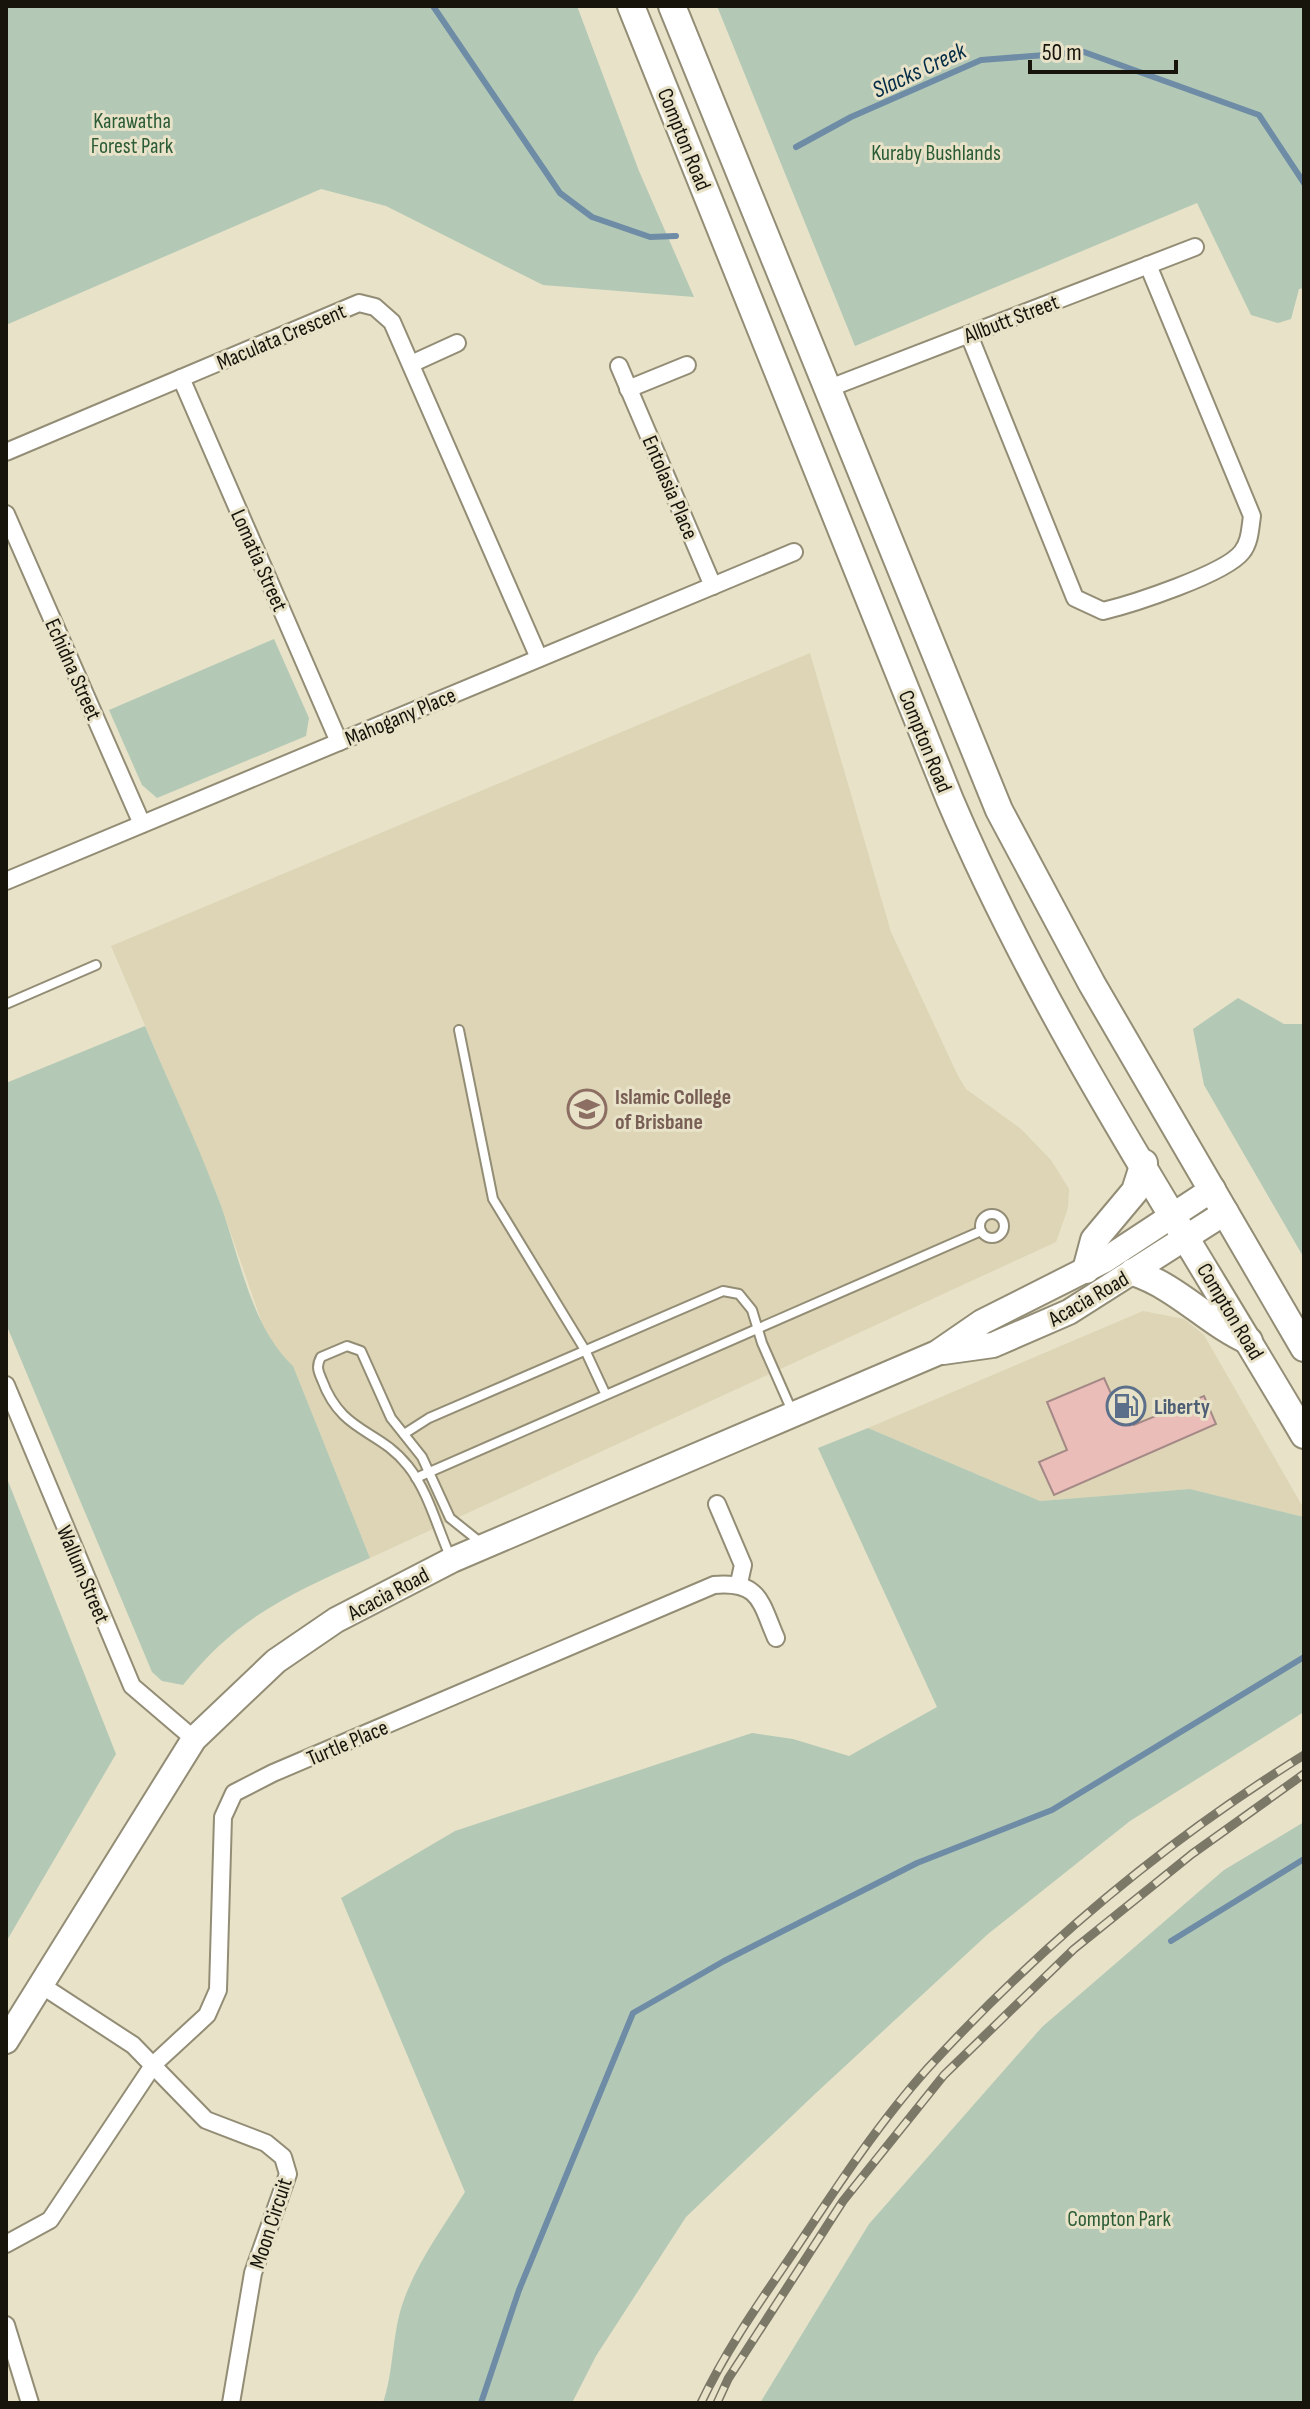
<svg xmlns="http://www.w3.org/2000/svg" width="1310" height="2409" viewBox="0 0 1310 2409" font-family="'Sofia Sans Condensed',sans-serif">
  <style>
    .built { fill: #ddd5b5 }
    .green { fill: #b3c9b5 }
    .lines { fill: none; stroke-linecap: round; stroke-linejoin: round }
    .stream { stroke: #6e8ca6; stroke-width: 6 }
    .building { fill: #eabdb9; stroke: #a48986; stroke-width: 2 }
    .lane-casing { stroke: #938d76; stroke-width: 12 }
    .street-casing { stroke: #938d76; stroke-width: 20 }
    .secondary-casing { stroke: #938d76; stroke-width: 28 }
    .primary-casing { stroke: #938d76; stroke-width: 30 }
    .lane { stroke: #fff; stroke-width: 8 }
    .street { stroke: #fff; stroke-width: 16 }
    .secondary { stroke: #fff; stroke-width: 24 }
    .primary { stroke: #fff; stroke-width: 26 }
    .rail-casing { stroke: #7c7867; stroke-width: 9 }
    .rail { stroke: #e8e2c9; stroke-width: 6; stroke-dasharray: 18; stroke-linecap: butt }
    .labels { text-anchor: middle; stroke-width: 6; stroke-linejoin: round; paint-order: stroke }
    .park-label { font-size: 22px; fill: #2b5c36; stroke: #e8e2c9 }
    .street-label { font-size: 22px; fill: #16140b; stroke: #e8e2c9 }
    .education-label { font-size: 22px; font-weight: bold; fill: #785e54; stroke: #e8e2c9; text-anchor: start }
    .service-label { font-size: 22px; font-weight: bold; fill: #4e5e75; stroke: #e8e2c9; text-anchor: start }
    .water-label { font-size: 24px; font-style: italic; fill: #032c46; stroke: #e8e2c9 }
  </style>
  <rect width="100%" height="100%" fill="#e8e2c9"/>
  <g class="built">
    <path d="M 810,653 L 891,932 L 958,1076 L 966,1089 L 1021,1129 L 1051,1160 L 1069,1189 L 1068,1208 L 1056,1242 L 370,1558 L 293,1367 L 275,1350 L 262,1323 L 217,1194 L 111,946 Z"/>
    <path d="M 1143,1311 L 1184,1319 L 1204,1335 L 1304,1509 L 1304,1517 L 1190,1489 L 1040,1501 L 868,1428 Z"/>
  </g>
  <g class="green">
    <path d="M 6,6 L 577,6 L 639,171 L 694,297 L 543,285 L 386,206 L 321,189 L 6,325 Z"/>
    <path d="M 717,6 L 1304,6 L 1304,288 L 1299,289 L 1291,319 L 1278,323 L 1251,315 L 1197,203 L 855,346 Z"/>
    <path d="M 274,639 L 309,718 L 306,736 L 157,798 L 142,785 L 109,710 Z"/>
    <path d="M 1238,998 L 1284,1024 L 1304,1024 L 1304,1258 L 1204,1085 L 1193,1029 Z"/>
    <path d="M 145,1026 C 169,1083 195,1138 217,1195 C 239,1251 249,1325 293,1366 L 370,1558 C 292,1593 238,1616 183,1685 L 162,1681 L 152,1672 L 6,1324 L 6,1083 Z"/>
    <path d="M 868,1428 L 1040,1501 L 1190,1489 L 1304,1517 L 1304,1712 L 1130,1821 L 988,1934 L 816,2093 L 686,2217 L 596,2356 L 572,2403 L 383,2403 C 393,2373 392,2342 400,2312 C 413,2267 441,2231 465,2192 L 341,1898 L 455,1831 L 752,1733 L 793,1739 L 849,1756 L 937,1707 L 818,1448 Z"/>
    <path d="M 6,1476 L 116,1754 L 6,1942 Z"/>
    <path d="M 1304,1822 L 1304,2403 L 760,2403 L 869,2224 L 1042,2027 L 1224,1870 Z"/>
  </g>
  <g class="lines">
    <g class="stream">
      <path d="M 433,6 L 560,193 L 592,217 L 650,237 L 676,236"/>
      <path d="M 796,147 L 851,117 L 981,60 L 1084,52 L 1259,115 L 1304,183"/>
      <path d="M 1171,1941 L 1304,1859"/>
      <path d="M 481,2403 L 519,2290 L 633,2013 L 724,1961 L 917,1863 L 1052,1810 L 1304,1657"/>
    </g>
  </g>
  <path class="building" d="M 1104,1378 L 1125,1425 L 1133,1422 L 1134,1425 L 1204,1396 L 1216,1424 L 1054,1495 L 1039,1462 L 1067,1450 L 1047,1402 Z"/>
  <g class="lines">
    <g class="lane-casing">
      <g id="lane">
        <path d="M 6,1004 L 96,965"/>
        <path d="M 459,1030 L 493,1199 L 585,1350 L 605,1393"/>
        <circle cx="992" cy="1226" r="12"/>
        <path d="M 404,1434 L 429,1418 L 723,1291 L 739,1294 L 752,1310 L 762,1343 L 792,1411"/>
        <path d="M 416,1478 L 981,1231"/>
        <path d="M 450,1556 C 437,1527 428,1491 408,1466 C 378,1428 342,1434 322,1380 C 318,1371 316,1366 321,1357 L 347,1346 L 361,1351 L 391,1418 L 422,1457 L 450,1518 L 480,1542"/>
      </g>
    </g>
    <g class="street-casing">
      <g id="street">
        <path d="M 969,335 L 1075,598 L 1103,611 C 1132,604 1225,574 1242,552 C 1250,542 1250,529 1252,516 L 1148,265"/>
        <path d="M 411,364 L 457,343"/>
        <path d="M 619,366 L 713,586"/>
        <path d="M 181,378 L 339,742"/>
        <path d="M 628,389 L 687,365"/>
        <path d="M 827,389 L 1195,247"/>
        <path d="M 6,452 L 359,303 L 375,307 L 392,322 L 539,658"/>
        <path d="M 6,514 L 142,824"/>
        <path d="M 6,881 L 794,552"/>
        <path d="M 6,1385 L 132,1686 L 194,1739"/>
        <path d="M 717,1504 L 743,1565 L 739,1583"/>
        <path d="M 41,1985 L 133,2045 L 206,2120 L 266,2143 L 283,2157 L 288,2174 L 253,2273 L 231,2403"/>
        <path d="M 6,2244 L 50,2220 L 154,2064 L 207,2015 L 218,1990 L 223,1817 L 234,1793 L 273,1773 L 714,1585 C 760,1581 760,1601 776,1638"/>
        <path d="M 6,2325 L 30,2403"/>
      </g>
    </g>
    <g class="secondary-casing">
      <g id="secondary">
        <path d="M 943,1352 L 993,1345 L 1069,1312 L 1226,1212"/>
        <path d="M 6,2041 L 194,1739 L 276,1661 L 336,1620 L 452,1560 L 937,1353 L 982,1322 L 1105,1260 L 1213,1189"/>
      </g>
    </g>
    <g class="primary-casing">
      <g id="primary">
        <path d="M 631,6 L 950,800 C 1045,1023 1182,1227 1304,1435"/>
        <path d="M 672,6 L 999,810 L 1092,984 L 1304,1348"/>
        <path d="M 1086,1270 L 1094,1240 L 1135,1191 L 1144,1163"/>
        <path d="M 1133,1272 C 1178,1287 1207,1322 1249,1341"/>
      </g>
    </g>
    <use href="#lane" class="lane"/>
    <use href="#street" class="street"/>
    <use href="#secondary" class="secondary"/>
    <use href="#primary" class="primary"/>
    <g class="rail-casing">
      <g id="rail">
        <path d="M 701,2403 C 725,2352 757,2306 789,2259 C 832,2194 876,2126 928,2068 C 1038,1948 1165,1841 1304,1755"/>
        <path d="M 717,2403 L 728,2379 L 843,2201 L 944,2075 L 1074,1949 L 1192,1854 L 1304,1774"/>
      </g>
    </g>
    <use href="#rail" class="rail"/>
  </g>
  <defs>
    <g id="school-ring" transform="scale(2)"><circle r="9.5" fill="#e8e2c9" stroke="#8d6e63" stroke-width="1.5"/><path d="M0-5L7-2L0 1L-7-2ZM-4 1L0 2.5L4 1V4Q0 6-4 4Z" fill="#8d6e63"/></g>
    <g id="fuel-ring" transform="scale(2)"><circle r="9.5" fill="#e8e2c9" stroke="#5c6f8a" stroke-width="1.5"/><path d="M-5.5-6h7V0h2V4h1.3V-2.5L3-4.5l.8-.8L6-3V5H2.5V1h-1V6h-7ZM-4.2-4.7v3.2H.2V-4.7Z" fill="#5c6f8a"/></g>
  </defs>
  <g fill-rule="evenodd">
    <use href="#school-ring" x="587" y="1109"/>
    <use href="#fuel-ring" x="1126" y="1406"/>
  </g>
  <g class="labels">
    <g class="park-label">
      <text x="132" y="128">Karawatha<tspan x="132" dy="25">Forest Park</tspan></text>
      <text x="936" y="160">Kuraby Bushlands</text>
      <text x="1119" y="2226">Compton Park</text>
    </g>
    <g class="street-label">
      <text transform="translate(685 139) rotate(68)" y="8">Compton Road</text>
      <text transform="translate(1011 318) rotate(-21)" y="8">Allbutt Street</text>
      <text transform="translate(281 336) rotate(-23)" y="8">Maculata Crescent</text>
      <text transform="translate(671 487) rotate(67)" y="8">Entolasia Place</text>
      <text transform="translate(260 560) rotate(66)" y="8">Lomatia Street</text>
      <text transform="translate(74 669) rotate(66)" y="8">Echidna Street</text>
      <text transform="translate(400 716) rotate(-23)" y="8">Mahogany Place</text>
      <text transform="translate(926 741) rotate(68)" y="8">Compton Road</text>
      <text transform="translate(1088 1298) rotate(-30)" y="8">Acacia Road</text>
      <text transform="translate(1231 1311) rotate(59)" y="8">Compton Road</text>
      <text transform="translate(84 1574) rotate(67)" y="8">Wallum Street</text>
      <text transform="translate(388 1593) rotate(-28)" y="8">Acacia Road</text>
      <text transform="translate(347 1742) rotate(-23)" y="8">Turtle Place</text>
      <text transform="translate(270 2223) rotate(-72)" y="8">Moon Circuit</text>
    </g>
    <g class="education-label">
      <text x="615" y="1104">Islamic College<tspan x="615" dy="25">of Brisbane</tspan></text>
    </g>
    <g class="service-label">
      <text x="1154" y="1414">Liberty</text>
    </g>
    <g class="water-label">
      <text transform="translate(919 70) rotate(-25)" y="8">Slacks Creek</text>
    </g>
  </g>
  <rect width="1310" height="2409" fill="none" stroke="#16140b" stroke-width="16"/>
  <path d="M1030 60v12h146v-12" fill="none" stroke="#16140b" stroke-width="4"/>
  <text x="1042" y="60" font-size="24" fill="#16140b" stroke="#e8e2c9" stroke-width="6" paint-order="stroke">50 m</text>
</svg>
